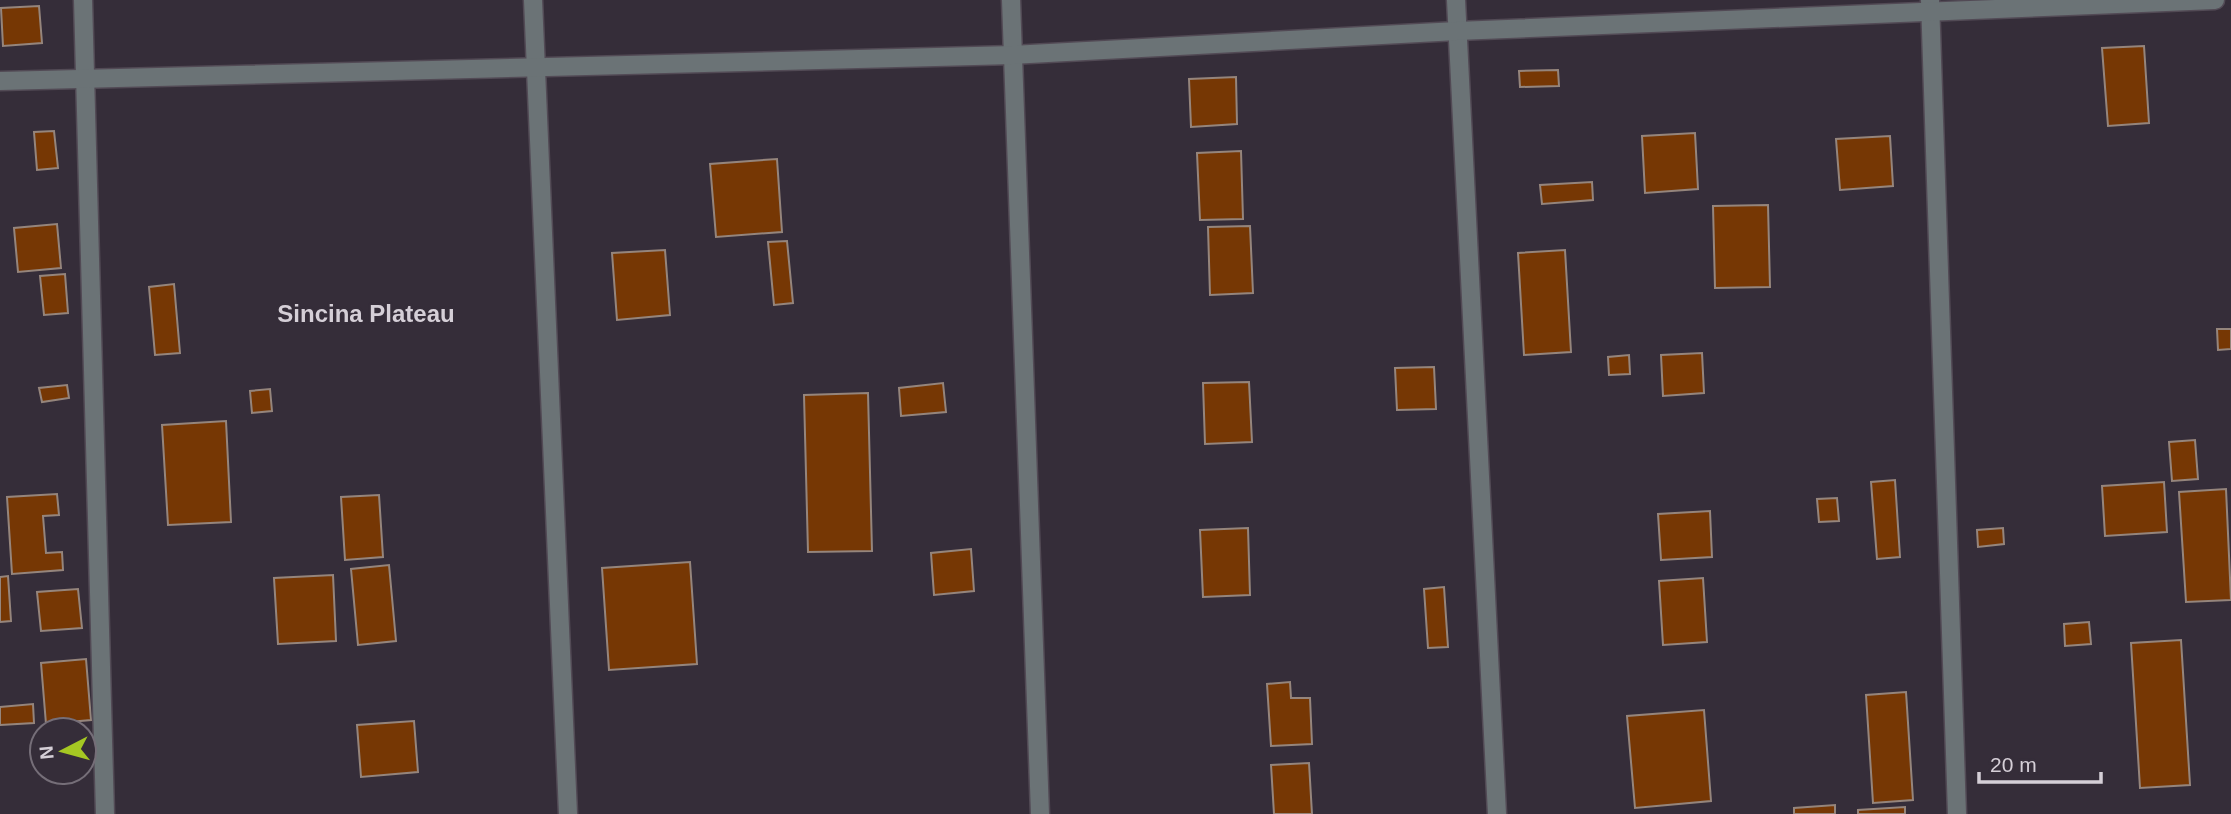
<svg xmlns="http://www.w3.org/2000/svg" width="2231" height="814" viewBox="0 0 2231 814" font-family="Arial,sans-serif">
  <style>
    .building { fill: #763704; stroke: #95857c; stroke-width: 2 }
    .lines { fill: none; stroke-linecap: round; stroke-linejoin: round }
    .minor-casing { stroke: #524a55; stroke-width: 21 }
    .minor { stroke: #6b7376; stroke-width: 18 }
    .labels { text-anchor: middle; stroke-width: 5; stroke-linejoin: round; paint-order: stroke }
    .quarter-label { font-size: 24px; font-weight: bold; fill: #d5cfd7; stroke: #352d39 }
  </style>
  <rect width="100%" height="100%" fill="#352d39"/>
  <g class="building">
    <path d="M 39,6 L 42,43 L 3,46 L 1,8 Z"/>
    <path d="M 2144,46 L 2149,123 L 2108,126 L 2102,48 Z"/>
    <path d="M 1558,70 L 1559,86 L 1520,87 L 1519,71 Z"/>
    <path d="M 1236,77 L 1237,124 L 1191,127 L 1189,79 Z"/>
    <path d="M 54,131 L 58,168 L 37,170 L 34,132 Z"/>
    <path d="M 1695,133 L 1698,189 L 1645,193 L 1642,136 Z"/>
    <path d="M 1890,136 L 1893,186 L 1840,190 L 1836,139 Z"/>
    <path d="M 1241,151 L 1243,219 L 1200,220 L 1197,153 Z"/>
    <path d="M 777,159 L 782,232 L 716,237 L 710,164 Z"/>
    <path d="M 1592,182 L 1593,200 L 1542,204 L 1540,185 Z"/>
    <path d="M 1768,205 L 1770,287 L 1715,288 L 1713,206 Z"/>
    <path d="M 57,224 L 61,268 L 18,272 L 14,228 Z"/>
    <path d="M 1250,226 L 1253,293 L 1210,295 L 1208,227 Z"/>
    <path d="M 787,241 L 793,303 L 774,305 L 768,242 Z"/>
    <path d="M 665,250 L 670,315 L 617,320 L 612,253 Z"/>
    <path d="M 1565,250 L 1571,352 L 1524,355 L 1518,253 Z"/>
    <path d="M 65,274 L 68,313 L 44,315 L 40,276 Z"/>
    <path d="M 174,284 L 180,353 L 155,355 L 149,287 Z"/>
    <path d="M 2217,329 L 2231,329 L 2231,349 L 2218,350 Z"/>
    <path d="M 1702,353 L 1704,393 L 1663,396 L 1661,355 Z"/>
    <path d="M 1629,355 L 1630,374 L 1609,375 L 1608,357 Z"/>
    <path d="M 1434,367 L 1436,409 L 1397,410 L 1395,368 Z"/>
    <path d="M 1249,382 L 1252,442 L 1205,444 L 1203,383 Z"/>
    <path d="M 943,383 L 946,412 L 901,416 L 899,388 Z"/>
    <path d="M 67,385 L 69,398 L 42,402 L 39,388 Z"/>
    <path d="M 270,389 L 272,411 L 252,413 L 250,391 Z"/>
    <path d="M 868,393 L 872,551 L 808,552 L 804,395 Z"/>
    <path d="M 226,421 L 231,522 L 168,525 L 162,425 Z"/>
    <path d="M 2195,440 L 2198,479 L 2172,481 L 2169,442 Z"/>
    <path d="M 1895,480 L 1900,557 L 1877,559 L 1871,482 Z"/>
    <path d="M 2164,482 L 2167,532 L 2105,536 L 2102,486 Z"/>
    <path d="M 2226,489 L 2231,600 L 2186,602 L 2179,492 Z"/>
    <path d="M 57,494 L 59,515 L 43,516 L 46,553 L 62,552 L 63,570 L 12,574 L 7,497 Z"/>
    <path d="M 379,495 L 383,557 L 345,560 L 341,497 Z"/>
    <path d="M 1837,498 L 1839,521 L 1819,522 L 1817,499 Z"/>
    <path d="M 1710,511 L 1712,557 L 1661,560 L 1658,514 Z"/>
    <path d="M 1248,528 L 1250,595 L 1203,597 L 1200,530 Z"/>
    <path d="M 2003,528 L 2004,544 L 1978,547 L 1977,530 Z"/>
    <path d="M 971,549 L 974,591 L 934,595 L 931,553 Z"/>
    <path d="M 690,562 L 697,664 L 609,670 L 602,568 Z"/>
    <path d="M 389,565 L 396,641 L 358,645 L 351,569 Z"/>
    <path d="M 333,575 L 336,641 L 278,644 L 274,578 Z"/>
    <path d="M 8,576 L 11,621 L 0,622 L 0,577 Z"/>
    <path d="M 1703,578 L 1707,642 L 1663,645 L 1659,581 Z"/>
    <path d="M 1444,587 L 1448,647 L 1428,648 L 1424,589 Z"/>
    <path d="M 78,589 L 82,628 L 41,631 L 37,592 Z"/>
    <path d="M 2089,622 L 2091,644 L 2065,646 L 2064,624 Z"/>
    <path d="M 2181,640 L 2190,785 L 2140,788 L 2131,643 Z"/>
    <path d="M 86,659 L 91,720 L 46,724 L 41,663 Z"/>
    <path d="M 1290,682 L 1291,698 L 1310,698 L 1312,744 L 1271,746 L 1267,684 Z"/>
    <path d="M 1906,692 L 1913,800 L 1873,803 L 1866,695 Z"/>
    <path d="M 33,704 L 34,723 L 0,725 L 0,707 Z"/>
    <path d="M 1704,710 L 1711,801 L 1635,808 L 1627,716 Z"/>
    <path d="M 414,721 L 418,772 L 361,777 L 357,725 Z"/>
    <path d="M 1309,763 L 1312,814 L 1274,814 L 1271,765 Z"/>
    <path d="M 1835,805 L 1835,814 L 1794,814 L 1794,808 Z"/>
    <path d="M 1905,807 L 1905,814 L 1858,814 L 1858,810 Z"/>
  </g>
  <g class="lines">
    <g class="minor-casing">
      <g id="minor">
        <path d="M 83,0 L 105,814"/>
        <path d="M 533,0 L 568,814"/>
        <path d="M 1011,0 L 1040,814"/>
        <path d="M 1456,0 L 1497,814"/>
        <path d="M 1930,0 L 1957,814"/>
        <path d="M 0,81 L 1013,55 L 1457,31 L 2215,0"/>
      </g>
    </g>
    <use href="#minor" class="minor"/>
  </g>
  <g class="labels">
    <g class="quarter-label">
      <text x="366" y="322">Sincina Plateau</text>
    </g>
  </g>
  <g transform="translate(63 751) rotate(264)"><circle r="33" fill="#352d39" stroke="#756e78" stroke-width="2"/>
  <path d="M0-5L12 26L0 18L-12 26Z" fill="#a5c823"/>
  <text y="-10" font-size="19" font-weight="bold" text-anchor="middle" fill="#d5cfd7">N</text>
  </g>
  <path d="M1979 772v10h122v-10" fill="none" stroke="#d5cfd7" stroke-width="3.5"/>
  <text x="1990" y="772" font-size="21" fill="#d5cfd7" stroke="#352d39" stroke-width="5" paint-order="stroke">20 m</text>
</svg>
